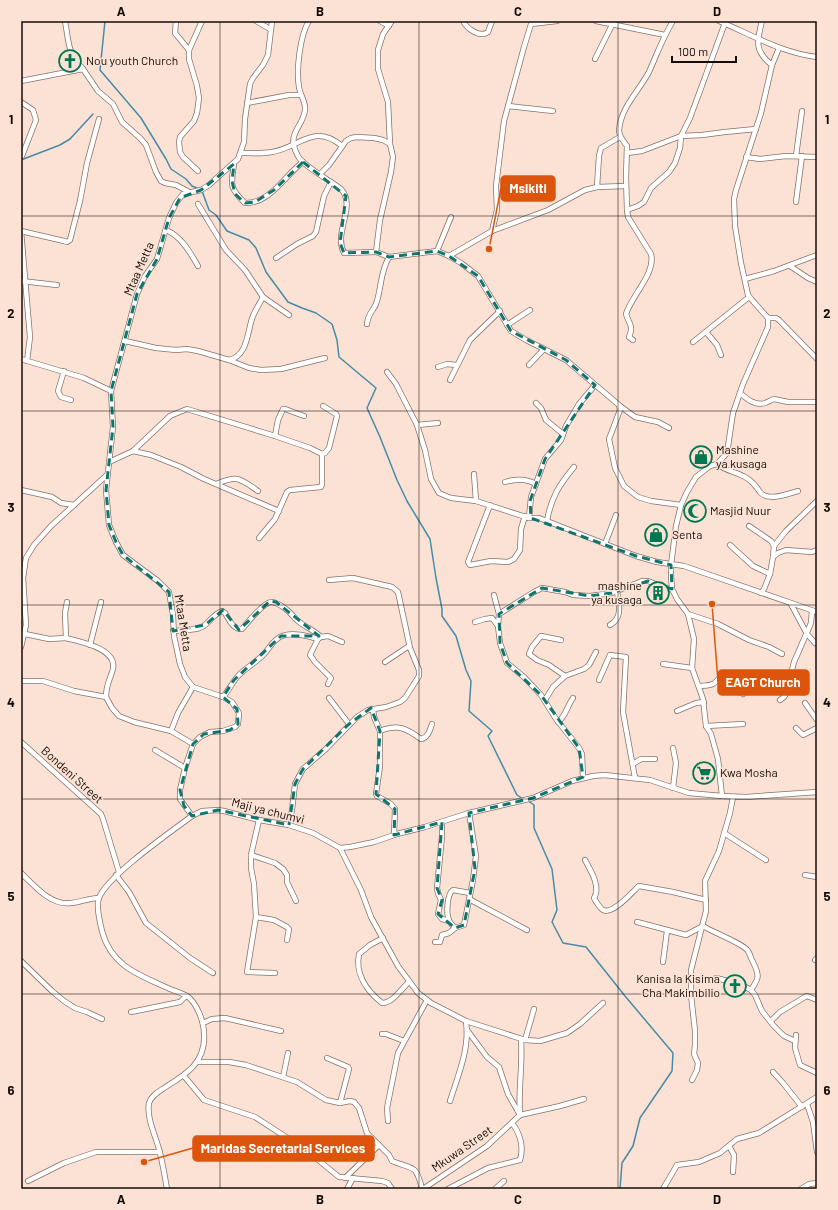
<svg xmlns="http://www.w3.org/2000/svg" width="838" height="1210" viewBox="0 0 838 1210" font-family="Barlow,sans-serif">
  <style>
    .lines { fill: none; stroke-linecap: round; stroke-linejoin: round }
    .stream { stroke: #468ba9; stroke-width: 1.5 }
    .street-casing { stroke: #887166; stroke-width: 6 }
    .street { stroke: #fff; stroke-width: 4.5 }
    .marked { fill: none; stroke: #0f766e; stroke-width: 3; stroke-dasharray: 8 5; stroke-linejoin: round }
    .grid { fill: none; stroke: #140c08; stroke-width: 1; stroke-opacity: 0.55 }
    .labels { text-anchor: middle; stroke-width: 3; stroke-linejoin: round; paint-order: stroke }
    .poi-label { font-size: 12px; fill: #140c08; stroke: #fce2d5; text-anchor: start }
    .street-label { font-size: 12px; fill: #140c08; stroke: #fce2d5 }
    .leader { fill: none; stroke: #dd550c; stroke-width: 1.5 }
    .callout-dot { fill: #dd550c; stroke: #fce2d5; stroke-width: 1.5 }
    .callout { fill: #dd550c; stroke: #dd550c; stroke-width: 1.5 }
    .callout-label { font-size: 13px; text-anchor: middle; font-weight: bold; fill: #fff }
    .neatline { fill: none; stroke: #140c08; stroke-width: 1.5 }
    .grid-label { font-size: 13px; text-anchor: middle; font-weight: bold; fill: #140c08 }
  </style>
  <rect width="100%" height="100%" fill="#fce2d5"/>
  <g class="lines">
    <g class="stream">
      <path d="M 105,21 L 100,70 L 141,118 L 166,159 L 171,169 L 186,179 L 192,186 L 199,189"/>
      <path d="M 21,160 L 60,145 L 70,139 L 93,114"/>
      <path d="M 202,191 L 209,210 L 216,215 L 227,231 L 249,240 L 256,248 L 266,272 L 288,302 L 302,308 L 316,313 L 332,324 L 337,340 L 339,357 L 376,388 L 367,408 L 380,437 L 397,480 L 407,501 L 430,539 L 436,578 L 442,609 L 442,616 L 456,636 L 466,670 L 471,681 L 469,711 L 492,731 L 488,736 L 517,795 L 523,799"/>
      <path d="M 527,800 L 534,805 L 534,828 L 552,869 L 557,910 L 552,922 L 563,943 L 586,947 L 625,996 L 673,1053 L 672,1071 L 640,1118 L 633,1146 L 622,1163 L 620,1189"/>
    </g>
    <g class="street-casing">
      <g id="street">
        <path d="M 65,21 C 69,42 67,53 83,69"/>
        <path d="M 176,21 L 175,33 L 189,50"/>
        <path d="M 256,21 L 270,29"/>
        <path d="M 309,21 C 300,35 296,70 299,87 C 300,95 306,102 305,110 C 303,128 285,133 298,156 C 303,166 331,181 341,189 C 357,206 333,232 344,253 L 376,252"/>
        <path d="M 380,21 L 389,26"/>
        <path d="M 392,21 L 383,34 L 378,50 L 378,69 L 388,102 L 390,144 L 393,157 L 391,172 L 380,220 L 376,252 L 389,257 L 437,251 L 449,256 L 461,263 L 478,276 L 511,331 L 526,340 L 566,360 L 619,405 L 620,410 L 609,439 L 615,468 L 624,486 L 638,497 L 651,501 L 681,505"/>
        <path d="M 463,21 C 467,29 480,38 488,32 L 492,21"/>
        <path d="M 596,21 L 665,35"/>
        <path d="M 719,21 C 752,35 782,53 817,57"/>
        <path d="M 762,21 C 757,41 754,51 772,65"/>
        <path d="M 779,48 L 772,65 L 761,113 L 736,190 L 734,199 L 735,226 L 741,263 L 748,295 L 752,300 L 768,318 L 768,327 L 743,384 L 733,413 L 727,453 L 717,464 L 710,466 L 696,477 L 687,492 L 681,505 L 676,526 L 671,565 L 671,575 L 672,589 L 677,599 L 688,614 L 718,624 L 749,640 L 769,647 L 782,654"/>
        <path d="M 595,59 L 614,21"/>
        <path d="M 21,81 L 83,69 L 98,91 L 113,104 L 122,122 L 140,138 L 146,145 L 156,172 L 161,181 L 165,183 L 176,185 L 189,192"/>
        <path d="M 21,102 L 33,110 L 36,120 L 22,156"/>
        <path d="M 247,103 L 289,95 L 301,95"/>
        <path d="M 508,106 L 553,111"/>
        <path d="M 241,153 C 251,153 262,154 272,152 C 299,148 314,122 342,146"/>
        <path d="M 627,153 L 642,151 L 681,136 L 702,135 L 725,132 L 756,129"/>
        <path d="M 796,156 L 802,111"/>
        <path d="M 746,157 L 760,159 L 786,156 L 817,157"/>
        <path d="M 234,164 C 231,184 229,188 245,203 C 270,204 285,175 303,162"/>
        <path d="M 198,171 L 183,157 L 180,152 L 179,142 L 180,137 L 194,121 L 197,113 L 199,98 L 197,86 L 189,59 L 189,50 L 202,21"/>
        <path d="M 320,174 L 329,165 L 346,141 L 351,138 L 357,137 L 374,138 L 383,140 L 390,144"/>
        <path d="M 597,187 L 599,156 L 601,148 L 620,137"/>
        <path d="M 796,202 L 802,156"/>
        <path d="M 198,204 L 226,250 L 245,270 L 263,297 L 289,315"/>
        <path d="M 627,210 L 638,206 L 644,202 L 651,188 L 669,172 L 675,163 L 680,148 L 681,136 L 690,118 L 725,23"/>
        <path d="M 166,230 C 181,236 190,252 198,266"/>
        <path d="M 21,231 L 64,241 L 67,242 L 70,240 L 80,201 L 87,163 L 99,119"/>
        <path d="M 21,231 L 30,337 L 27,361"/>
        <path d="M 492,231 L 497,210 L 496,186 L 504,121 L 524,47 L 531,24 L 557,21"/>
        <path d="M 437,251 L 451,217"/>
        <path d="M 449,256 L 492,231 L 548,210 L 585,190 L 597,187 L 626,186"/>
        <path d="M 276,258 L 297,244 L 313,236 L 316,232 L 324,196 L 331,182"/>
        <path d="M 790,266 L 808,278 L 817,282"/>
        <path d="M 745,279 L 774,271 L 817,255"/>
        <path d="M 21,281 L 57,285"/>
        <path d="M 768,318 L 776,318 L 779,320 L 817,359"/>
        <path d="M 367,324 C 368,312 375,310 377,301 C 382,284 380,273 389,257"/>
        <path d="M 507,325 L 530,310"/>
        <path d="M 706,332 L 717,345 L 721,355"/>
        <path d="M 633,340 L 629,337 C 634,326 629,324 626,314 C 632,295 656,273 651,254 L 628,217 L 627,210 L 626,177 L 627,146 C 623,140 619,137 619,130 C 621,107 639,91 649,72 C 657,54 663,37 673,21"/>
        <path d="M 125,341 L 156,348 L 176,350 L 187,349 L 198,351 L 229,360 L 249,368 L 261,370 L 281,369 L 325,358"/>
        <path d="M 693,342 L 749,297"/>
        <path d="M 21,359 L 84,378 L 111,391"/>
        <path d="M 229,360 C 246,356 247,337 251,322 C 253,313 259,305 263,297"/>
        <path d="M 529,365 L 544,349"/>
        <path d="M 438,367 L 447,364 L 456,365"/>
        <path d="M 64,371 L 58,391 L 61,397 L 71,400"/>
        <path d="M 387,372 L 396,384 L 417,425 L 425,450 L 431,479 L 439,493 L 451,498 L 476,501 L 529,518 L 539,518 L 636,556 L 657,562 L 684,566 L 817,612"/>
        <path d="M 450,380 L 470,340 L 500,311"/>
        <path d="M 740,393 C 747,399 755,406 765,403 C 768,402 771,400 774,399 L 788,402 L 815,402"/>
        <path d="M 536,403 L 541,408 L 546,420 L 563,434"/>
        <path d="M 620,406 L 635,417 L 658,422 L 669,428"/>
        <path d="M 417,425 L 438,423"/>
        <path d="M 275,436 L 278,420 L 283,409 L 285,409 L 304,416"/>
        <path d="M 133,451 L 170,416 L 187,409 L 275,436 L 310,448 L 322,454"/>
        <path d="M 109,462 L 133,451 L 151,455 L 181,467 L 204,479 L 279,511"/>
        <path d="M 717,464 C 728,472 735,471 745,477 C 752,481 755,485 760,492 C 768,502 787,494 798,491"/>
        <path d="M 474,474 L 476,501"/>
        <path d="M 505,482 C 515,479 526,478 536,484"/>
        <path d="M 216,484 C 239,475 239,478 258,491"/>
        <path d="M 21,490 L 52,497 L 61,503 L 74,505"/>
        <path d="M 490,505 L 470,557 L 468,562 L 470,565 L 491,561 L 508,562 L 514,559 L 520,550 L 521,529 L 525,516"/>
        <path d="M 529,518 L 531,497 L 545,459 L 561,440 L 566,426 L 579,404 L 595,385"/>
        <path d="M 547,521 C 551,498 559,485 574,467"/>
        <path d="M 749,526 L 771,541 L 774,546 L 773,557"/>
        <path d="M 259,538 L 275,519 L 287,492 L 290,490 L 321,487 L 322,484 L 322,454 L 325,453 L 329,448 L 337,416 L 336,414 L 323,406"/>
        <path d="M 605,544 L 616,515"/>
        <path d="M 730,545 L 753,566 L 770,574"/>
        <path d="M 774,546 L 786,531 L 817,501"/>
        <path d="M 761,593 L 764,589 L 770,574 L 773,557 L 778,553 L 786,550 L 812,552 L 817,550"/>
        <path d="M 494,595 L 499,614"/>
        <path d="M 67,602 L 65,613 L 66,638 C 80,642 117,648 113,669 C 110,680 106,684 106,697"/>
        <path d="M 791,604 L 807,634 L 815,643"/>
        <path d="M 688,614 L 694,639 L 692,668 L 703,699 L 706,726 L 711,734 L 718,759 L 722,796"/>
        <path d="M 475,622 L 485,619 L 492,618 L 498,626"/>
        <path d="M 610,625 C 623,618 619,604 617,591"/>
        <path d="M 173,631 C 182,630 198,631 205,625 C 211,620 214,614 222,611 L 225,613 C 229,619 233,630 242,629 C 247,623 263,603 271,602 C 276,601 283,607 287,610 C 291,613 294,618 298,621 C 305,627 314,630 321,637 L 328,636 L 342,642"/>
        <path d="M 25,634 L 49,639 L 66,638"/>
        <path d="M 318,639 L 310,655 L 315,662 L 331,678 L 328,684"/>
        <path d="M 561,640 L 541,636 L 532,647 L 529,654 L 537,660 L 549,665 L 565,676"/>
        <path d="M 90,645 L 101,602"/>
        <path d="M 21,647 L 26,625 L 23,578 L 26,558 L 34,545 L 51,526 L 108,474"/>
        <path d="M 385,662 L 409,646"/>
        <path d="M 663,664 L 692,668"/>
        <path d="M 599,680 L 610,655 L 626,657 L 623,712 L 635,778"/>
        <path d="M 21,681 L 43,681 L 74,691 L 106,697 L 112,708 L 119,716 L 134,722 L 171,731 L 193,744"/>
        <path d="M 699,686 C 712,685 713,686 721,676 L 732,676 L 737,689 L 743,694"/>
        <path d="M 223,697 C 229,690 233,681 239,675 C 247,667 257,662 265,653 C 270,647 274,639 282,636 C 293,632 307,636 318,639 L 321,637"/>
        <path d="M 329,698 L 349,724"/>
        <path d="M 545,700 L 553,687 L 565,676 L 584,669 L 589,665 L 596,652"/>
        <path d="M 780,700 L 784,697 L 786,694 L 794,662 L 811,623 L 812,611"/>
        <path d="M 805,703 L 817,720"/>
        <path d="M 373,709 L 374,717 L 380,731"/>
        <path d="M 677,711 L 696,703 L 704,702"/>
        <path d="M 558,722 C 566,716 567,706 573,698"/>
        <path d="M 706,726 L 743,724"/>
        <path d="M 796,728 L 803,735 L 817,728"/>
        <path d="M 171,731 L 178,713 L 193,687"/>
        <path d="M 21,742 L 101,814 L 103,819 L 119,872"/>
        <path d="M 155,750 L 185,768"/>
        <path d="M 633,764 L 641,759 L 655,759"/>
        <path d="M 583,777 L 582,754 L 579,748 L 556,719 L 541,695 L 524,677 L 507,663 L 500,643 L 498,626 L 499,614 L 534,592 L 542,588 L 565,592 L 573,595 L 590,596 L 612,593 L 642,581 L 648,581 L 665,588 L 672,589"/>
        <path d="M 673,788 L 676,763 L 673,748"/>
        <path d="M 192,816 L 180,799 L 180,790 L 185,768 L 193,744 L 200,737 L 210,732 L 223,731 L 235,727 L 238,724 L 239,713 L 232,702 L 223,697 L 193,687 L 185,677 L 180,664 L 174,636 L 173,615 L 169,592 L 158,581 L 123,555 L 116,542 L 109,525 L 106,490 L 113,427 L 111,391 L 137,294 L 145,276 L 157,259 L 169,218 L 176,203 L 183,194 L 201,190 L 209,185 L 238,159 L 244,142 L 245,119 L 250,84 L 253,78 L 263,65 L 268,55 L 272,21"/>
        <path d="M 259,820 L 251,855 L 251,868 L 254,884 L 256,917 L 274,920 L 287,927 L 289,929 L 287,940"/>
        <path d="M 442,822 L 442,836 L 437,888 L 438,893 L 441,900 L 438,914 L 442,919 L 449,921"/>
        <path d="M 289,825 L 292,810 L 295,784 L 303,769 L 326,749 L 357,717 L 368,710 L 386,707 L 400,702 L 405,698 L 419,676 L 419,670 L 410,648 L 398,592 L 392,587 L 353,578 L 329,580"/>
        <path d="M 724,833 L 766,860"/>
        <path d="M 394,835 L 395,809 L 391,804 L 377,796 L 376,794 L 380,766 L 380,731 C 398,724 406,728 421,739 C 428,738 430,730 432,724"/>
        <path d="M 340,848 L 361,890 L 371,917 L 398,966 L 418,993 L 431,1003 L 466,1021 L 525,1040 L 540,1041 L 567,1033 L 580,1024 L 603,1003"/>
        <path d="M 251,855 L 275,863 L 283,869 L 287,875 L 287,882 L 296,901"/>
        <path d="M 585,860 C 591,871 601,887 594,898 L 595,900 C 597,903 600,908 603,910 C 613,915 632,892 639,886 L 673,892 L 706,900"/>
        <path d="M 21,873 C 35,886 51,906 71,903 C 81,902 89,898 99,898"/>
        <path d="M 116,875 L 129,892 L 146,923 L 190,958 L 213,973"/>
        <path d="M 805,875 L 817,877"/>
        <path d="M 469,899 L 527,930"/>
        <path d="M 256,917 L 247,972 L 275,973"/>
        <path d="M 637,922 L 686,935 L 703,926 C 712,932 744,944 748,951 C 750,954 751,959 753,962 C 760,976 759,978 751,990"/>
        <path d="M 455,928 C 453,926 450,923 449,920 C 446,913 447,894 453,890 L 470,893"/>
        <path d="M 383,938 L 370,945 L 359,954 C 355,974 367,991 382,1003 C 393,1003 401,989 409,982"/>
        <path d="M 435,942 L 440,942 L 442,935 L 449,933 L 455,928 L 464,925 L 473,880 L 476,856 L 469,813"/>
        <path d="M 815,960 L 817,958"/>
        <path d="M 21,961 L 52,991 L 64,1001 L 75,1008 L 87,1012 L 102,1019"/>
        <path d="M 663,962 L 667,931"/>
        <path d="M 716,978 L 740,984 L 751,990 L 755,995 L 762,1011 L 773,1025 L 784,1036 L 795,1041"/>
        <path d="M 131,1012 L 180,1002 L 186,996"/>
        <path d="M 771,1021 L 780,1012 L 805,997 L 807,996 L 817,1000"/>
        <path d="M 203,1023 L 212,1019 L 225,1018 L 281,1031"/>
        <path d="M 467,1030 L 487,1057 L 499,1067 L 508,1094 L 520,1115 L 560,1106 L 584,1099"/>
        <path d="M 382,1034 L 386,1034 L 404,1041"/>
        <path d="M 796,1035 L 795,1048 L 800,1065 L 817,1073"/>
        <path d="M 525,1040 L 534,1009"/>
        <path d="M 327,1058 L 348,1067 L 349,1069 L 340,1103"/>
        <path d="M 198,1062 L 229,1062 L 246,1065 L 297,1082 L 326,1100 L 340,1103 L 350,1101 L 354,1102 L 359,1108 L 367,1133 L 389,1155 L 392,1161 C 413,1170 416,1163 422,1189"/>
        <path d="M 773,1072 L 783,1083 L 802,1107"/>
        <path d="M 184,1076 L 204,1100 L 255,1117 L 306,1150 L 339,1177 L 382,1181 L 388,1183 L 392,1189"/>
        <path d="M 283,1077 L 288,1053"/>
        <path d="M 692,1080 L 697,1070 L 698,1063 L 694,1054 L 695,1045 L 695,1031 L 691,995 L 691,970 L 706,911 L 705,881 L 719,851 L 730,813 L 733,797"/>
        <path d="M 450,1101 C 458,1075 470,1049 466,1021"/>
        <path d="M 807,1104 L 813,1122 L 817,1152"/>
        <path d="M 388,1121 L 387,1108 L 398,1053 L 427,1000"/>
        <path d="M 729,1146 L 734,1155 L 733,1172"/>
        <path d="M 345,1178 L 379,1145"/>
        <path d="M 28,1181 L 64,1163 L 96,1152 L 160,1152"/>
        <path d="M 167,1189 C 165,1177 163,1165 160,1153 C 157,1139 146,1118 149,1103 C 151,1096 158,1092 164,1088 C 185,1075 206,1063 204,1034 C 204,1022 197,1003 187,996 C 182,993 175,991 170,989 C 139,975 111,966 102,931 C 100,923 96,905 99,898 C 107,876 172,831 192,816 L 202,811 L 218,810 L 224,811 L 259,820 L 289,825 L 313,833 L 340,848 L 350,847 L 374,842 L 397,834 L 425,827 L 469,813 L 533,798 L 572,781 L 593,776 L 604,775 L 650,780 L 689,793 L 722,796 L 746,797 L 817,792"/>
        <path d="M 347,1189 L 353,1178"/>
        <path d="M 423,1189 L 487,1146 L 520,1115 C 518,1090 523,1064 521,1039"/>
        <path d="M 448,1189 L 488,1168 L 520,1160 C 524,1147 520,1133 512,1123"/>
        <path d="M 495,1189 L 504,1181"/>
        <path d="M 663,1189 L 677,1165 L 699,1162 L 720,1153 L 737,1139 L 759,1133 L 817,1097"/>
        <path d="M 801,1189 L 809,1184 L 817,1183"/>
      </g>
    </g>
    <use href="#street" class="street"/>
  </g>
  <path class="marked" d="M 303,162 L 346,196 L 340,243 L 344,253 L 376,252 L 389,257 L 437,251 L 449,256 L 478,276 L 511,331 L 566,360 L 595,385 L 545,459 L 530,501 L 531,518 L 636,556 L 671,565 L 672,589 L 648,581 L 612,593 L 590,596 L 542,588 L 499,614 L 500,643 L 507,663 L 541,695 L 579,748 L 583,777 L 533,798 L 469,813 L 475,869 L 464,925 L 455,928 L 438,914 L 442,900 L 437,888 L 442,822 L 394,835 L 395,809 L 376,794 L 380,731 L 371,708 L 349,724 L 303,769 L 295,784 L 289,825 L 218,810 L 192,816 L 184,806 L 180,790 L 193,744 L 204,734 L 230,730 L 238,724 L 237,709 L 223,697 L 234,680 L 281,636 L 319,636 L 276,602 L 270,601 L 239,630 L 223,610 L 205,625 L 173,631 L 169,592 L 123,555 L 116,542 L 109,525 L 106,490 L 113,427 L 111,391 L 137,294 L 157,259 L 169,218 L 180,198 L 201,190 L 234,164 L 232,181 L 235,194 L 245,203 L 255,202 L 274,190 Z"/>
  <path class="grid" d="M 220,21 L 220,1189M 419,21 L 419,1189M 618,21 L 618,1189M 21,216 L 817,216M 21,411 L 817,411M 21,605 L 817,605M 21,799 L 817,799M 21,994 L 817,994"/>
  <defs>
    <g id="church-ring" transform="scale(1.15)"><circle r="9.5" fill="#fce2d5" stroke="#007651" stroke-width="1.5"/><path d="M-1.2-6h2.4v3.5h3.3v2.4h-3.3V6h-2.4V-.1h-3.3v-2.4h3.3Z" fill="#007651"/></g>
    <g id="shop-ring" transform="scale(1.15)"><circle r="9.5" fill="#fce2d5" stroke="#007651" stroke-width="1.5"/><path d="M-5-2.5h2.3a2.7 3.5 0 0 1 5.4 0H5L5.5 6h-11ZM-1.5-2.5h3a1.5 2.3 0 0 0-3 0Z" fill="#007651"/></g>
    <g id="mosque-ring" transform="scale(1.15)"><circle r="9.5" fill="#fce2d5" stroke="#007651" stroke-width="1.5"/><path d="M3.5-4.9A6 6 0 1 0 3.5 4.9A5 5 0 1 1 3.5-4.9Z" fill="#007651"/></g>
    <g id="building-ring" transform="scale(1.15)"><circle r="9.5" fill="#fce2d5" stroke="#007651" stroke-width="1.5"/><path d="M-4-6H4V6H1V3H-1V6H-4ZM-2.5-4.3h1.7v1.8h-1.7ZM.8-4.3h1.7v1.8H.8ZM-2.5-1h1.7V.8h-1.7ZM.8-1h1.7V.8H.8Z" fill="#007651"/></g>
    <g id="supermarket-ring" transform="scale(1.15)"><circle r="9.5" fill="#fce2d5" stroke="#007651" stroke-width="1.5"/><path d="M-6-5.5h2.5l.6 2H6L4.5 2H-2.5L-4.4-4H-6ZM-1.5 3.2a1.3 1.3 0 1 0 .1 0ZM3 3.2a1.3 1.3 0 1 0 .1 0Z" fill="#007651"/></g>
  </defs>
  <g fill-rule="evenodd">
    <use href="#church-ring" x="70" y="61"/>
    <use href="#shop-ring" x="701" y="457"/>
    <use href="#mosque-ring" x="695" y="511"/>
    <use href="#shop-ring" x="656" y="535"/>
    <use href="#building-ring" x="658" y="593"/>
    <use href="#supermarket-ring" x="704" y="773"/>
    <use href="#church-ring" x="735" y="986"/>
  </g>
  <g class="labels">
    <g class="poi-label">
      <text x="86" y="65">Nou youth Church</text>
      <text x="716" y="454">Mashine<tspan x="716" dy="14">ya kusaga</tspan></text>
      <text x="710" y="515">Masjid Nuur</text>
      <text x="672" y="539">Senta</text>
      <text x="642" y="590" text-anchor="end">mashine<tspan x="642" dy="14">ya kusaga</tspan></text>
      <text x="720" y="777">Kwa Mosha</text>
      <text x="720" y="983" text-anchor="end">Kanisa la Kisima<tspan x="720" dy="14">Cha Makimbilio</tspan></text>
    </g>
    <g class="street-label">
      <text transform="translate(139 269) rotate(-66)" y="4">Mtaa Metta</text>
      <text transform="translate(183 623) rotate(81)" y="4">Mtaa Metta</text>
      <text transform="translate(72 775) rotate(42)" y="4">Bondeni Street</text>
      <text transform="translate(268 811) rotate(14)" y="4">Maji ya chumvi</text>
      <text transform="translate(462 1149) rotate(-35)" y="4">Mkuwa Street</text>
    </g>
  </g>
  <path class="leader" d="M489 249L501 188M712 604L718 682M144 1162L193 1148"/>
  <g class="callout-dot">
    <circle cx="489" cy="249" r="4"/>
    <circle cx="712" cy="604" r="4"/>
    <circle cx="144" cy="1162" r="4"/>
  </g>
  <g class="callout">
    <rect x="501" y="176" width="54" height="25" rx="4"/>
    <rect x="718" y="670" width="91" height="25" rx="4"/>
    <rect x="193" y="1136" width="181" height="25" rx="4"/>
  </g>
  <g class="callout-label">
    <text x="528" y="193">Msikiti</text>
    <text x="763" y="687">EAGT Church</text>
    <text x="283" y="1153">Maridas Secretarial Services</text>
  </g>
  <rect width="838" height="1210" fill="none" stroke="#fce2d5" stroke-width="44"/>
  <path d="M672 56v6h64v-6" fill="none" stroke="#140c08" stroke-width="2"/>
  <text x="678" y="56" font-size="12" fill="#140c08" stroke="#fce2d5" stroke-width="3" paint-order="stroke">100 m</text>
  <rect x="22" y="22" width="794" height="1166" class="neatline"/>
  <g class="grid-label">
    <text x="121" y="16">A</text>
    <text x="320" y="16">B</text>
    <text x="518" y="16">C</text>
    <text x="717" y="16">D</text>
    <text x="11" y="124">1</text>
    <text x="827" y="124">1</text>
    <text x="11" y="318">2</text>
    <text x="827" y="318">2</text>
    <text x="11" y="512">3</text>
    <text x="827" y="512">3</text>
    <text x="11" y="707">4</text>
    <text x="827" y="707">4</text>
    <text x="11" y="901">5</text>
    <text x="827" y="901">5</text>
    <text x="11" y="1095">6</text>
    <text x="827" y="1095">6</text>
    <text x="121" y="1204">A</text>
    <text x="320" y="1204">B</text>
    <text x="518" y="1204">C</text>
    <text x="717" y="1204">D</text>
  </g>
</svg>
